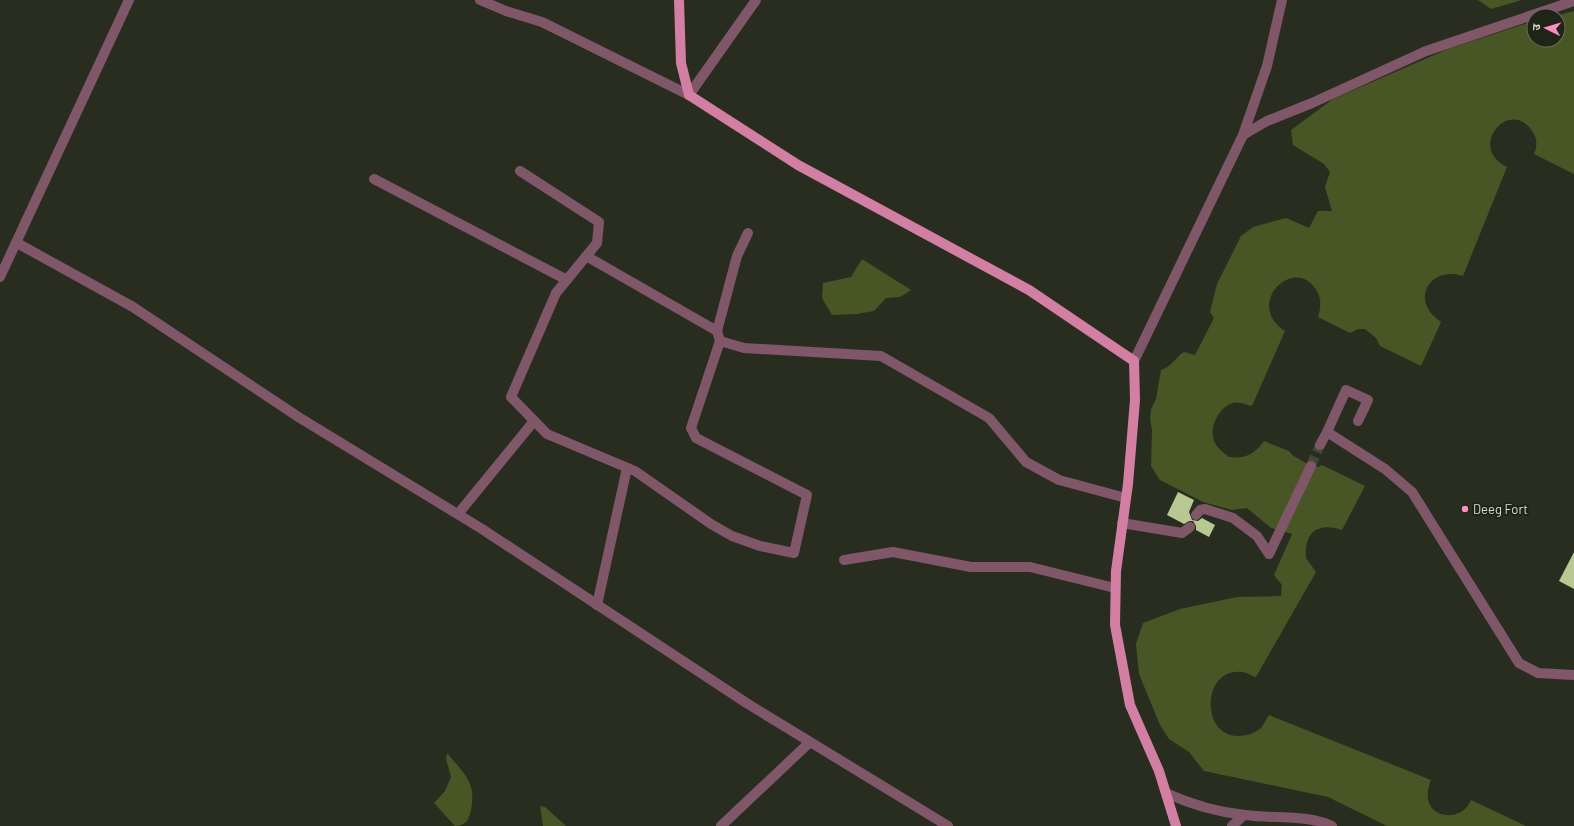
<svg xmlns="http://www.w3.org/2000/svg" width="1574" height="826" viewBox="0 0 1574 826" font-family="Barlow,'Noto Sans Devanagari',sans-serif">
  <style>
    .water { fill: #485524 }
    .building { fill: #b8c893 }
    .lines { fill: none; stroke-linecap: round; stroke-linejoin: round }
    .minor-tunnel { stroke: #43473a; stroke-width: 10; stroke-dasharray: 10 5; stroke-linecap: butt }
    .minor { stroke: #805768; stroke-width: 10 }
    .major { stroke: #d37fa4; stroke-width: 10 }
    .poi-dot { fill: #fd8ec0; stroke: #202416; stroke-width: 1.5 }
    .labels { text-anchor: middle; stroke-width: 4; stroke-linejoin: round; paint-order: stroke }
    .poi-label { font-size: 13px; fill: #d6d9d0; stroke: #202416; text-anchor: start }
  </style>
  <rect width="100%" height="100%" fill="#292d20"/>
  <g class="water">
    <path d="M 1478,0 L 1522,0 L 1491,9 Z"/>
    <path d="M 1574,11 L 1574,174 L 1534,154 C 1538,145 1537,136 1530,128 C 1506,100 1468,149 1507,167 L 1463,276 C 1431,265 1408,300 1441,322 L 1421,366 L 1380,346 L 1376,338 L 1365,329 L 1358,329 L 1350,333 L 1318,317 C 1321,307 1322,297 1315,288 C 1293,256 1244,304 1285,331 L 1252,406 C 1246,405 1240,401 1233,403 C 1219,407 1209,427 1214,441 C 1216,447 1224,453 1229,457 C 1245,459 1255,454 1264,441 L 1289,451 L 1292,455 L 1311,466 L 1318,467 L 1322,465 L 1365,486 L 1342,530 C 1318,522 1304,532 1306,558 L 1316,572 L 1256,677 C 1252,676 1246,672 1242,672 C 1202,667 1200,736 1238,736 C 1246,736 1255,733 1261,728 C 1264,724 1266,719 1269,715 L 1431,780 C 1415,818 1461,826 1471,800 L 1526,826 L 1387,826 L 1328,797 L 1204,771 L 1189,752 L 1169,739 L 1160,725 L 1139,674 L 1136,644 L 1143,623 L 1180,609 L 1237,597 L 1281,596 L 1282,585 L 1274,575 L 1292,534 L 1271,528 L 1247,508 L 1232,510 L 1203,502 L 1160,480 L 1151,466 L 1152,431 L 1150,418 L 1151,409 L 1156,399 L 1161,370 C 1171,367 1175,358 1184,352 L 1195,355 L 1214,318 L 1210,312 L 1217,284 L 1241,236 L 1253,227 L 1286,218 L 1309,228 L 1318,211 L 1332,211 L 1325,187 L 1330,172 L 1324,164 L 1293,145 L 1291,130 L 1333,99 L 1448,49 L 1534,21 L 1534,40 L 1558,40 L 1558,16 L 1554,16 Z"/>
    <path d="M 862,259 L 911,290 L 900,297 L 886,298 L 874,311 L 857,314 L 832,315 L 822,298 L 823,283 L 851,277 Z"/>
    <path d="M 447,753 C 465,775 478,783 470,814 C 468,822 463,826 455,826 L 434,803 L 445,791 L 451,777 L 446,759 Z"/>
    <path d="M 540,806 L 545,807 L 566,826 L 543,826 Z"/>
  </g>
  <g class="building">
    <path d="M 1178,492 L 1194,500 L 1189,512 L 1192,520 L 1198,521 L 1202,518 L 1215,525 L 1209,537 L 1196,530 L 1196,526 L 1193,521 L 1189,521 L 1184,524 L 1167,515 Z"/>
    <path d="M 1574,552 L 1574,589 L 1559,581 Z"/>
  </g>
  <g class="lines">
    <path class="minor-tunnel" d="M 1311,466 L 1320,445"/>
    <g class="minor">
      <path d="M 480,0 L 506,11 L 542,22 L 689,95 L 756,0"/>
      <path d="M 1243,135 L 1267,66 L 1282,0"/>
      <path d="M 520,171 L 599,222 L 597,243 L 556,293 L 511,397 L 547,434 L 635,471 L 711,524 L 732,536 L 760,546 L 794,553 L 807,495 L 696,438 L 691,428 L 720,341 L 717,331 L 586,256"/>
      <path d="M 374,179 L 567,280"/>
      <path d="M 17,243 L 133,307 L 300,418 L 482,529 L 748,704 L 948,826"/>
      <path d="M 0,277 L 129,0"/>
      <path d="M 717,331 L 737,256 L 748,233"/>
      <path d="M 720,341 L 744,348 L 881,356 L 989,418 L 1026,462 L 1059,480 L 1126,498"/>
      <path d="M 1134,361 L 1243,135 L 1267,121 L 1312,103 L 1426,51 L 1574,1"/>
      <path d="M 1327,432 L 1346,390 L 1368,400 L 1358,421"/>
      <path d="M 1320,445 L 1327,432 L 1385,469 L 1412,492 L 1519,663 L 1538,673 L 1574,675"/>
      <path d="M 458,514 L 534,421"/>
      <path d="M 1196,515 L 1200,510 L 1205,509 L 1233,518 L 1257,536 L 1269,554 L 1311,466"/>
      <path d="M 1122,523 L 1182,533 L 1190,527"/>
      <path d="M 844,560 L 893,552 L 971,567 L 1030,567 L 1115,588"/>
      <path d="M 597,605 L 627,468"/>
      <path d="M 1166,793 C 1192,805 1216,812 1245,815 C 1273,819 1306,814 1332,826"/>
      <path d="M 721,826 L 810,742"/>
      <path d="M 1232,826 L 1244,815"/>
    </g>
    <path class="major" d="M 679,0 L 681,63 L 689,95 L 798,165 L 1029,290 L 1134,361 L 1135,400 L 1128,484 L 1116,571 L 1115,625 L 1130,705 L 1159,771 L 1176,826"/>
  </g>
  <circle class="poi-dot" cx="1465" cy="509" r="4"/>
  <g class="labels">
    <g class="poi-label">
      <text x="1473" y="514">Deeg Fort</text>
    </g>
  </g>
  <g transform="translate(1546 28) rotate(275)"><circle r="19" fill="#202416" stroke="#696c60"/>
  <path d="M0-3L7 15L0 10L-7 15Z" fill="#fd8ec0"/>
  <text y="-6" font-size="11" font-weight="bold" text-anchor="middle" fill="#d6d9d0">उ</text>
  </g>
</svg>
